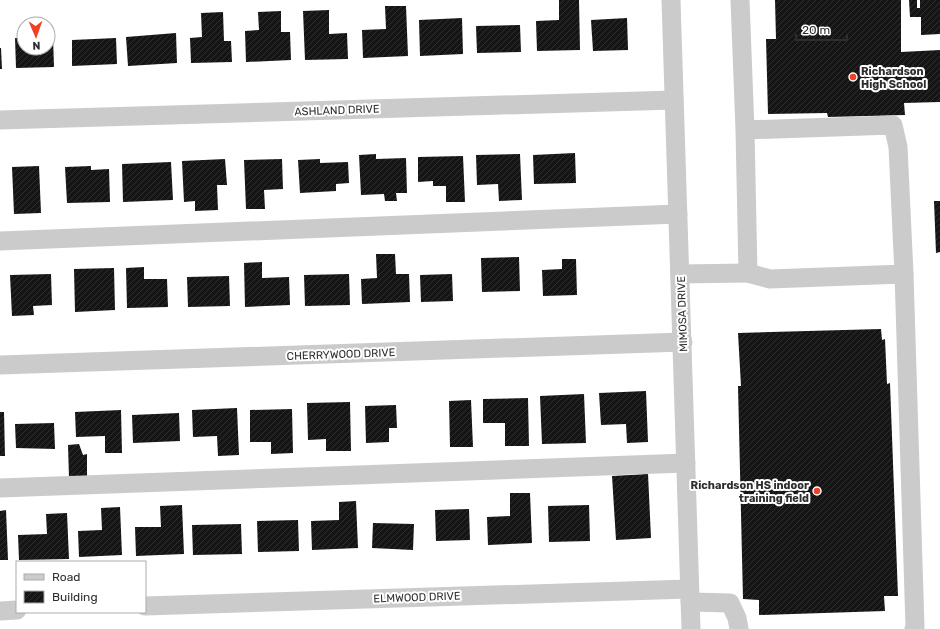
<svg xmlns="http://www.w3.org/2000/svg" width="940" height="629" viewBox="0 0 940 629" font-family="Rubik,sans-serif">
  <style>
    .building { fill: url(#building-hatch) }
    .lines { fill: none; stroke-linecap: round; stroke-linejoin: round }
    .minor { stroke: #cbcbcb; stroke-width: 19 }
    .poi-dot { fill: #f14125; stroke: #fff; stroke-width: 1.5 }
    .labels { text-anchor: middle; stroke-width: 4; stroke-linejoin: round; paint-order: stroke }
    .poi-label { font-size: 11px; font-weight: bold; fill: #2e2e2e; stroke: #fff; text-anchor: start }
    .street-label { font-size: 11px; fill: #2e2e2e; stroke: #fff }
  </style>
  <defs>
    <pattern id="building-hatch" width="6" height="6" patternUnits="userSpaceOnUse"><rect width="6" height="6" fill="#151515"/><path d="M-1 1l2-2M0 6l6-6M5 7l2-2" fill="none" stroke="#2f2f2f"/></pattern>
  </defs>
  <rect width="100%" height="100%" fill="#fff"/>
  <g class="building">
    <path d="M 559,0 L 579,0 L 580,50 L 537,51 L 536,21 L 559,20 Z"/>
    <path d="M 775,0 L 901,0 L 901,52 L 940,50 L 940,102 L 904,103 L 905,115 L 828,117 L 827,113 L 768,114 L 766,39 L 776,39 Z"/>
    <path d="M 909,0 L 917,0 L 917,8 L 920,8 L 920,0 L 940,0 L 940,34 L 921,35 L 921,17 L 910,17 Z"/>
    <path d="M 385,6 L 406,6 L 408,56 L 363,58 L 362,30 L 386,29 Z"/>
    <path d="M 329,10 L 329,34 L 347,33 L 348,59 L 305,60 L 303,11 Z"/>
    <path d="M 281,11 L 281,32 L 290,32 L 291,60 L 246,62 L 245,31 L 259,30 L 258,12 Z"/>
    <path d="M 223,12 L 224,41 L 231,41 L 232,62 L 191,63 L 190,38 L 202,37 L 201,13 Z"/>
    <path d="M 462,18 L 463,54 L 420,56 L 419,20 Z"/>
    <path d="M 627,18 L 628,50 L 593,51 L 591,20 Z"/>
    <path d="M 520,25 L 521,52 L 477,53 L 476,26 Z"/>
    <path d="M 176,33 L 177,63 L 128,66 L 126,37 Z"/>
    <path d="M 48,37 L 53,37 L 54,67 L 16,68 L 15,38 L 24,38 L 24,48 L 48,48 Z"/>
    <path d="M 116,38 L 117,64 L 72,66 L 72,40 Z"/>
    <path d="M 0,48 L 1,48 L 2,69 L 0,69 Z"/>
    <path d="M 575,153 L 576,183 L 534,184 L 533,155 Z"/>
    <path d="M 376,154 L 376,159 L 406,158 L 407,193 L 396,193 L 397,201 L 385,201 L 384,194 L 361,195 L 359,155 Z"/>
    <path d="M 520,154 L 522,200 L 499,201 L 498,184 L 477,185 L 476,155 Z"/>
    <path d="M 463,156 L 465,202 L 446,202 L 446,186 L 433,186 L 433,181 L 418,182 L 418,157 Z"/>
    <path d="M 225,159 L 227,185 L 217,185 L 218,210 L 195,211 L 195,201 L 184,202 L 182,161 Z"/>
    <path d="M 282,159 L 283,189 L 264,190 L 265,209 L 246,209 L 244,160 Z"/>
    <path d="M 320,159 L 320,163 L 348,162 L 349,183 L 336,184 L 336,191 L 300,193 L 298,160 Z"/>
    <path d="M 171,162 L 173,200 L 123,202 L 122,164 Z"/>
    <path d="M 39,166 L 41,213 L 14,214 L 12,167 Z"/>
    <path d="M 91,166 L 91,170 L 109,169 L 110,202 L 67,203 L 65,167 Z"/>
    <path d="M 934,201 L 940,201 L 940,252 L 936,253 Z"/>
    <path d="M 376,254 L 395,254 L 396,274 L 409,274 L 410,302 L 362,304 L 361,279 L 377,278 Z"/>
    <path d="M 519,257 L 520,291 L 482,292 L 481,258 Z"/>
    <path d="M 562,259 L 576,259 L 577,295 L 543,296 L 542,270 L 562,269 Z"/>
    <path d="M 262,262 L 262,278 L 289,277 L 290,305 L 245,307 L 244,263 Z"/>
    <path d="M 144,267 L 144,279 L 167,279 L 168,307 L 127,308 L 126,268 Z"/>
    <path d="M 114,268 L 115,310 L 75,312 L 74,269 Z"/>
    <path d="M 51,274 L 52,305 L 33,306 L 34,315 L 12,316 L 10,275 Z"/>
    <path d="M 349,274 L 350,305 L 305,306 L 304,275 Z"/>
    <path d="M 452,274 L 453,301 L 421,302 L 420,275 Z"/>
    <path d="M 229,276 L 230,306 L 188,307 L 187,277 Z"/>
    <path d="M 881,329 L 882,340 L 885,339 L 887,384 L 890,383 L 898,596 L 884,596 L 885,611 L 759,615 L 759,600 L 743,599 L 738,386 L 741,386 L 738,333 Z"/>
    <path d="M 646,391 L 648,442 L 627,443 L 626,424 L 601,425 L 599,393 Z"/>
    <path d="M 584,394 L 586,443 L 542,444 L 540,396 Z"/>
    <path d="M 528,398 L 529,446 L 505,446 L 505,423 L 483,423 L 483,399 Z"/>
    <path d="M 471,400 L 473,447 L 450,447 L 449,401 Z"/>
    <path d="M 350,402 L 351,451 L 326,451 L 326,439 L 308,440 L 307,403 Z"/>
    <path d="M 396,405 L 397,428 L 389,428 L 389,442 L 366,443 L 365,406 Z"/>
    <path d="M 237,408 L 239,455 L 218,456 L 217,436 L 193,437 L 192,410 Z"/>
    <path d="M 292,409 L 293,453 L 271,454 L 271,442 L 250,442 L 250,410 Z"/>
    <path d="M 121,410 L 122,453 L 105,453 L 105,436 L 76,437 L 75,412 Z"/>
    <path d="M 0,412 L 4,412 L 5,456 L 0,456 Z"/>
    <path d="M 179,413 L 180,441 L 133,443 L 132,415 Z"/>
    <path d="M 54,423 L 55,449 L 16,448 L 15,424 Z"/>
    <path d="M 79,444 L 83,455 L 87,454 L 87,477 L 69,478 L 68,445 Z"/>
    <path d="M 648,474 L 651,538 L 616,540 L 612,476 Z"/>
    <path d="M 510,493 L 530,493 L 532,543 L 488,545 L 487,517 L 510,516 Z"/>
    <path d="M 356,501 L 358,548 L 312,550 L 311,521 L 339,520 L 339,502 Z"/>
    <path d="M 182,505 L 184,554 L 136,556 L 135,527 L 161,527 L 160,506 Z"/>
    <path d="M 589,505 L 590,541 L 549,542 L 548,506 Z"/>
    <path d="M 120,507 L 122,555 L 79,557 L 78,531 L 102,530 L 101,508 Z"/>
    <path d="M 469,509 L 470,540 L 436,541 L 435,510 Z"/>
    <path d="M 6,510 L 8,560 L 0,560 L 0,511 Z"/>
    <path d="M 67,513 L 69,559 L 19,560 L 18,535 L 47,534 L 46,514 Z"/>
    <path d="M 298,520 L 299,551 L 258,552 L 257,521 Z"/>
    <path d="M 373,523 L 414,524 L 413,550 L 372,548 Z"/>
    <path d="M 241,524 L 242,554 L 193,555 L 192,525 Z"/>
  </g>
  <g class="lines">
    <g class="minor">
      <path d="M 671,0 L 691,629"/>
      <path d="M 740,0 L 745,130 L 748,273 L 770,279 L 904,274 L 898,147 L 893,125 L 745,130"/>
      <path d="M 0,120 L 674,100"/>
      <path d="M 0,241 L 678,214"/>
      <path d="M 680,274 L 748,273"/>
      <path d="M 904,274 L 915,627 L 914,629"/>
      <path d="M 0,365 L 683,342"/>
      <path d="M 0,488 L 686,463"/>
      <path d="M 690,602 L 730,603 L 737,618 L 739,629"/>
      <path d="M 145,606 L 689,589"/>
      <path d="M 0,611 L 17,610"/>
    </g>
  </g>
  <g class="poi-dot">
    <circle cx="853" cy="77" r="4"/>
    <circle cx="817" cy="491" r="4"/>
  </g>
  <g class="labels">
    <g class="poi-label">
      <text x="861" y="75">Richardson<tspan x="861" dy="13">High School</tspan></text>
      <text x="809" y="489" text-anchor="end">Richardson HS indoor<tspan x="809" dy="13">training field</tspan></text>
    </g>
    <g class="street-label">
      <text transform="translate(337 110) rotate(-2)" y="4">ASHLAND DRIVE</text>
      <text transform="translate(682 314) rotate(-92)" y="4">MIMOSA DRIVE</text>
      <text transform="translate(341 354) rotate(-2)" y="4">CHERRYWOOD DRIVE</text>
      <text transform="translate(417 597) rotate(-2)" y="4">ELMWOOD DRIVE</text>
    </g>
  </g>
  <rect x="16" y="561" width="130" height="52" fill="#ffffff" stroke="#ababab"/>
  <rect x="24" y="574" width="20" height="6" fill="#cbcbcb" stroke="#ababab"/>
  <text x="52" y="581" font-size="12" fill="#2e2e2e">Road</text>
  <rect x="24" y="591" width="20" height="12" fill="url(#building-hatch)" stroke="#ababab"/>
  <text x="52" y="601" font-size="12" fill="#2e2e2e">Building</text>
  <g transform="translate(36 36) rotate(178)"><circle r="19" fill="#ffffff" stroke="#ababab"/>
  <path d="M0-3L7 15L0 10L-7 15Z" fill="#f14125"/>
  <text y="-6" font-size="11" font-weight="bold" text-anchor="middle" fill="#2e2e2e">N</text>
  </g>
  <path d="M796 34v6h51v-6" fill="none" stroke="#2e2e2e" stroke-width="2"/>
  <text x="802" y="34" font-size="12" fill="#2e2e2e" stroke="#ffffff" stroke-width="3" paint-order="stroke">20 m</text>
</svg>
